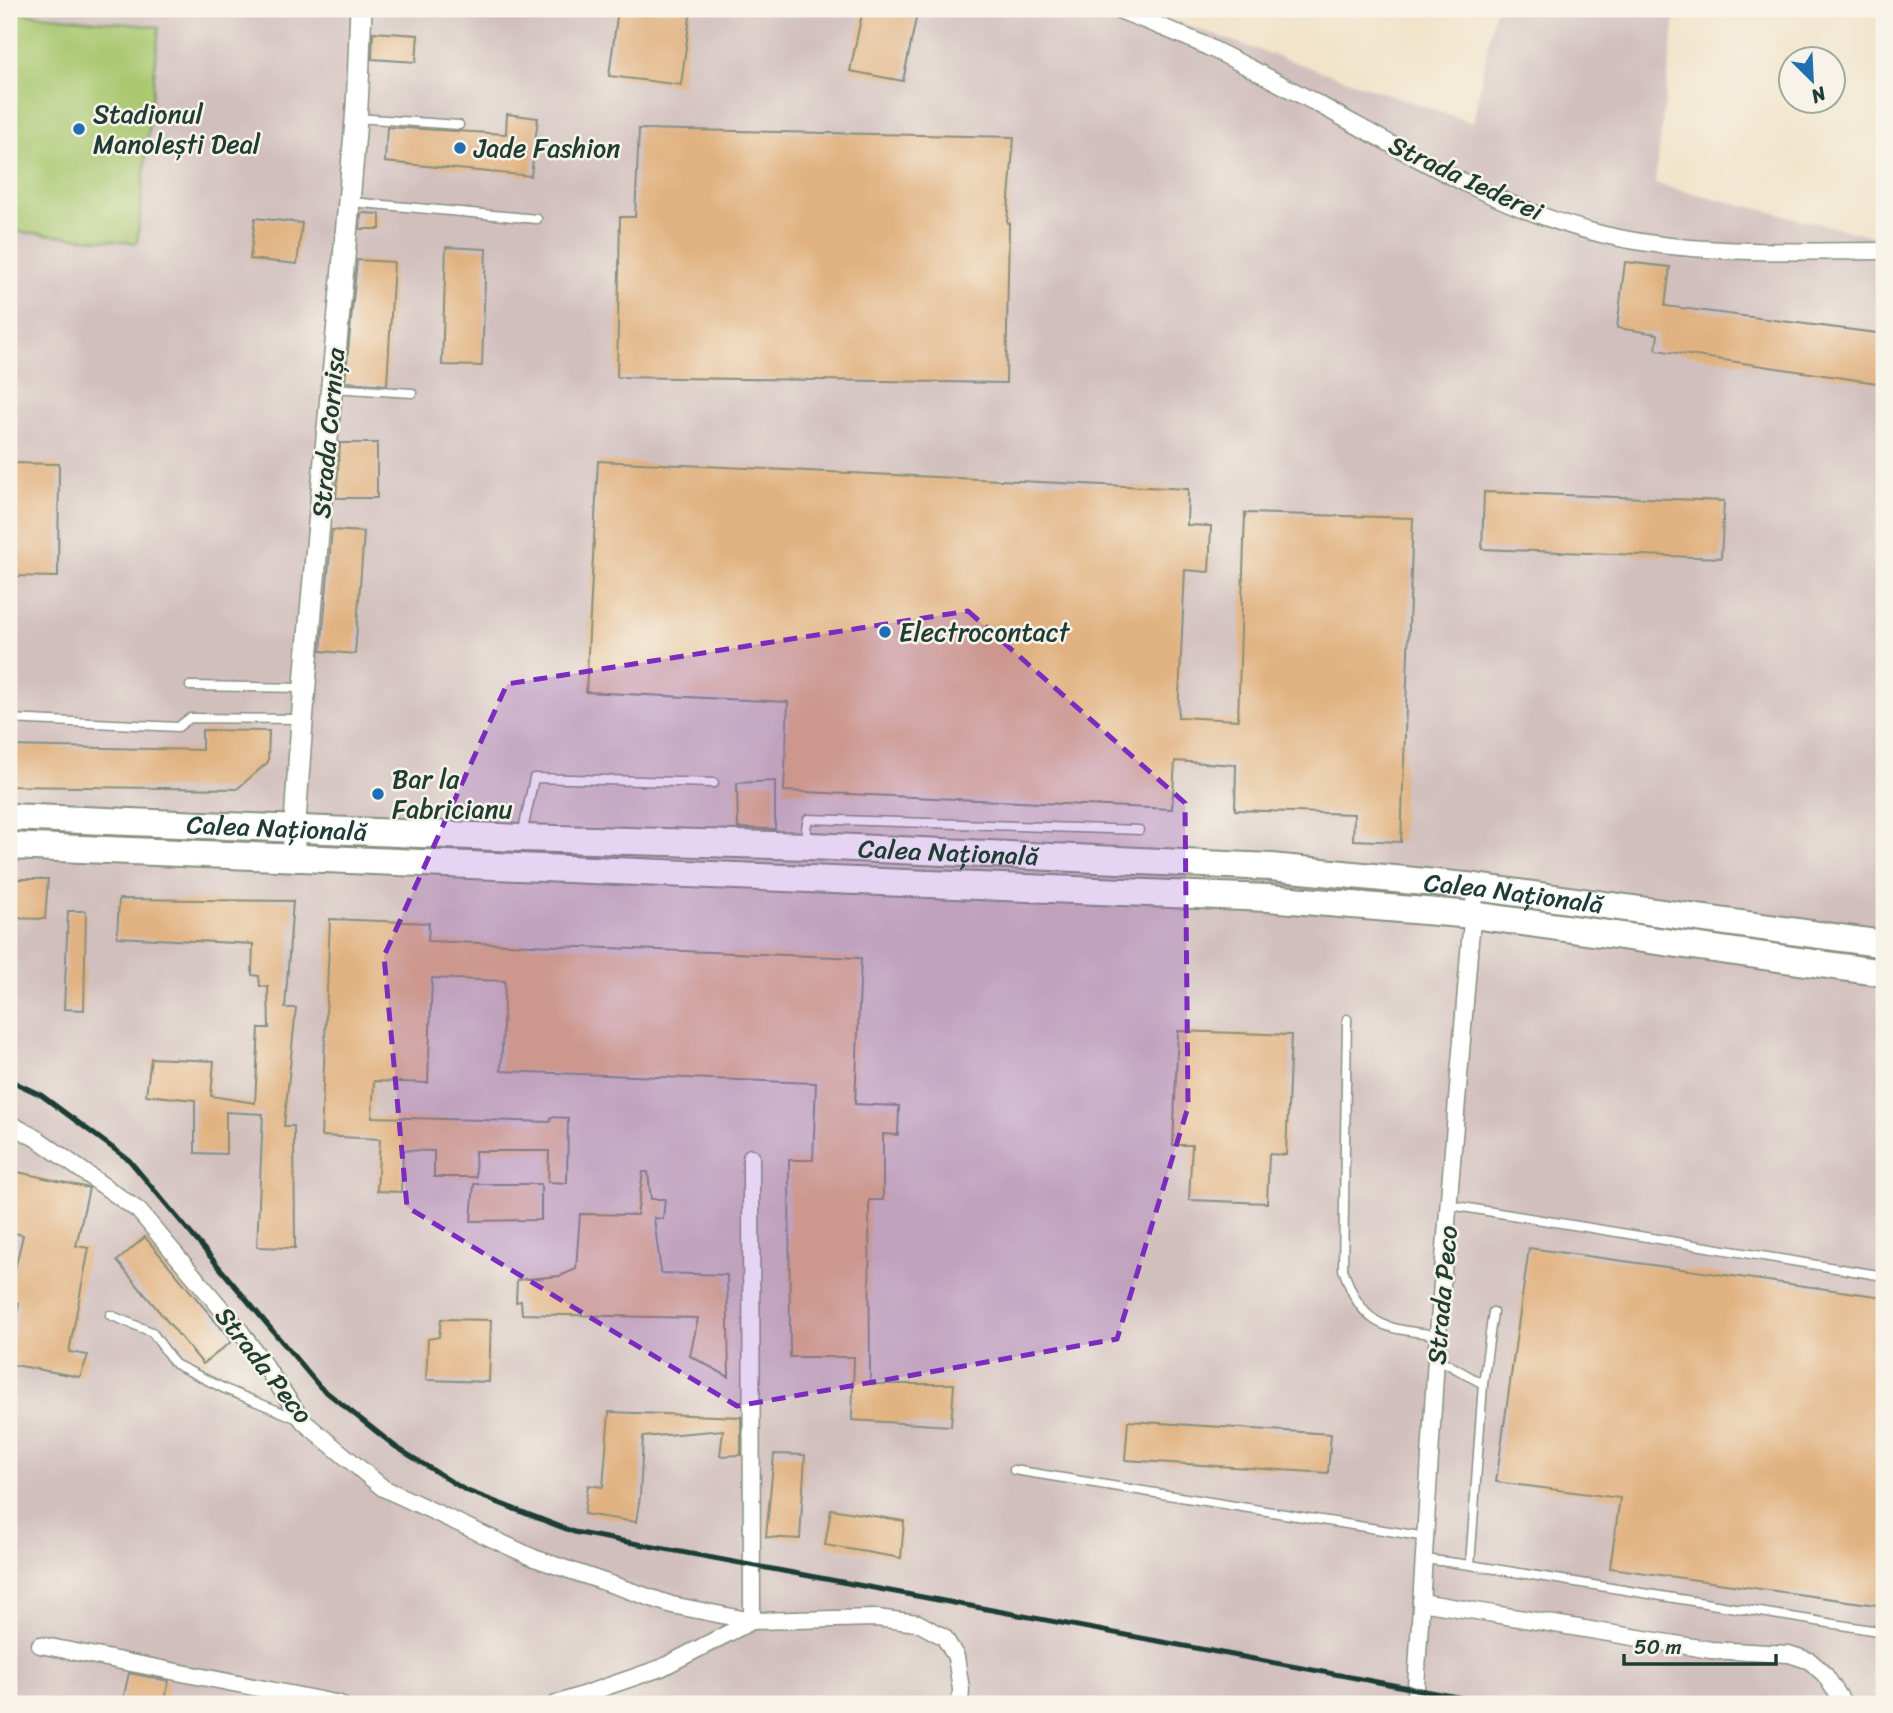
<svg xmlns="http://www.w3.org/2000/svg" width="1893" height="1713" viewBox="0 0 1893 1713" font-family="Sriracha,sans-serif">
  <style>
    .industrial { fill: #d1bfbe }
    .green { fill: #a8c76e; stroke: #648251; stroke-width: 2 }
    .building { fill: #e1b281 }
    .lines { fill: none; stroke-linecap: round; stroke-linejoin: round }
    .service-casing { stroke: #88907f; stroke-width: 11 }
    .minor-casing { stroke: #88907f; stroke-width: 19 }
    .tertiary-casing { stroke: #88907f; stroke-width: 24 }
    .primary-casing { stroke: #88907f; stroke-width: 30 }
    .service { stroke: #fff; stroke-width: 8 }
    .minor { stroke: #fff; stroke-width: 16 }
    .tertiary { stroke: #fff; stroke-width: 21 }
    .primary { stroke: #fff; stroke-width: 26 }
    .rail { stroke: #1f3d34; stroke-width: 5 }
    .marked { fill: #7b2cbf; fill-opacity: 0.2; stroke: #7b2cbf; stroke-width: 5; stroke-dasharray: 14 9; stroke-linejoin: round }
    .poi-dot { fill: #1f6fb2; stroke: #f7f3e8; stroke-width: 2.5 }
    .labels { text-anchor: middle; stroke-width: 5; stroke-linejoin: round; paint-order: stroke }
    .poi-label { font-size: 26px; fill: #1f3d34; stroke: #f7f3e8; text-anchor: start }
    .street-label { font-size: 26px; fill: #1f3d34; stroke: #f7f3e8 }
  </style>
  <rect width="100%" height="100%" fill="#f7f3e8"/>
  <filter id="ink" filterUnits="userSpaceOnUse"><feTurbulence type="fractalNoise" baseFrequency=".0143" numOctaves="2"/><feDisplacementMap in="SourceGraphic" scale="14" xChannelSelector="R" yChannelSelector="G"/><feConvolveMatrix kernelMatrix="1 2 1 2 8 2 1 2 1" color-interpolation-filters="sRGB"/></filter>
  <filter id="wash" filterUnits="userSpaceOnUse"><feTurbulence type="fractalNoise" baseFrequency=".00686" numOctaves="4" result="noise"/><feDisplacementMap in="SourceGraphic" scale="28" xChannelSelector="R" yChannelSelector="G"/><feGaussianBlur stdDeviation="1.57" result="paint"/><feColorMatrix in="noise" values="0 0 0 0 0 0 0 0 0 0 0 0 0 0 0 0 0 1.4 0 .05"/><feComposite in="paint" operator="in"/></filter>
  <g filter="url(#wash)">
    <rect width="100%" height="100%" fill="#f1e4ca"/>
    <path class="industrial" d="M 9,9 L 1154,9 L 1156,15 L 1473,123 L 1495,9 L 1676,9 L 1655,184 L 1884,239 L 1884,1704 L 9,1704 Z"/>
    <path class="green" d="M 9,12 L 159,27 L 137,243 L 9,231 Z"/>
    <g id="blocks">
      <g class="building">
        <path d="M 618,9 L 691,9 L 681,85 L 609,76 Z"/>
        <path d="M 863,9 L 918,9 L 903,81 L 850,71 Z"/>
        <path d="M 373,32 L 418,35 L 416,62 L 372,59 Z"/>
        <path d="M 507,114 L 538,118 L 531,176 L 385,162 L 387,127 L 506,134 Z"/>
        <path d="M 639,129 L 1014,137 L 1007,223 L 1009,223 L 1006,383 L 617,377 L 620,217 L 635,217 Z"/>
        <path d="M 361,213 L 380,214 L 380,229 L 360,229 Z"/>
        <path d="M 255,218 L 302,223 L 297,264 L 250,259 Z"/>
        <path d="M 446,247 L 486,249 L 482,366 L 442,365 Z"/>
        <path d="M 357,260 L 394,262 L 387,385 L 345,382 Z"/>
        <path d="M 1625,262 L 1670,267 L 1665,306 L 1884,334 L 1884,384 L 1656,350 L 1658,334 L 1617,328 Z"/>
        <path d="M 340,443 L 377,443 L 377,498 L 336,498 Z"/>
        <path d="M 598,461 L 1188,489 L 1187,525 L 1211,526 L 1209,572 L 1185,570 L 1178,717 L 1238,720 L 1245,513 L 1413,518 L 1401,842 L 1353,840 L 1354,814 L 1235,810 L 1236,765 L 1175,761 L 1172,809 L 784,791 L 788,702 L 586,692 Z"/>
        <path d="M 9,463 L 59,464 L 58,577 L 9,576 Z"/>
        <path d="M 1484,492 L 1724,501 L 1721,558 L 1482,549 Z"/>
        <path d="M 332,530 L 364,532 L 355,654 L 321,651 Z"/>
        <path d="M 202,730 L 269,731 L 268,762 L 237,789 L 9,786 L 9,746 L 202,750 Z"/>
        <path d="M 775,781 L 775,829 L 738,828 L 737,783 Z"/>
        <path d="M 9,879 L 48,879 L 45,919 L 9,918 Z"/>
        <path d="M 119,899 L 293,901 L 285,1008 L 296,1008 L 284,1126 L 294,1126 L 295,1248 L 257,1247 L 263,1114 L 226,1112 L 226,1154 L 195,1153 L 195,1100 L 146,1095 L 151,1058 L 214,1061 L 211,1096 L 255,1103 L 259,1028 L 269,1028 L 268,987 L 260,986 L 259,976 L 252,975 L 253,944 L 117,937 Z"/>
        <path d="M 68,911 L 86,911 L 84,1010 L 64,1009 Z"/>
        <path d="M 330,919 L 429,923 L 428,941 L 861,958 L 855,1104 L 899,1106 L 898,1135 L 883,1134 L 883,1200 L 869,1200 L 870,1384 L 954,1384 L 951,1426 L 852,1420 L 854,1357 L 790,1357 L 789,1160 L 813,1160 L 816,1083 L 501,1071 L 505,981 L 432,978 L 428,1083 L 374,1081 L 372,1117 L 550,1122 L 551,1117 L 568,1118 L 567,1183 L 548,1182 L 549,1151 L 475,1151 L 476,1177 L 434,1177 L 434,1151 L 403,1150 L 401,1192 L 377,1191 L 380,1139 L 321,1136 Z"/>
        <path d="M 1178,1031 L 1291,1035 L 1286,1155 L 1269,1154 L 1267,1203 L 1189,1200 L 1192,1145 L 1173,1145 Z"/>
        <path d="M 9,1170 L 89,1188 L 76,1246 L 89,1248 L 69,1352 L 88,1355 L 80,1377 L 9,1364 L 19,1303 L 9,1299 L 9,1295 L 23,1235 L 9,1232 Z"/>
        <path d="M 643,1172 L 648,1172 L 651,1199 L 665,1199 L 663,1219 L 654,1218 L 661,1273 L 727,1275 L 729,1377 L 690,1356 L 698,1318 L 522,1314 L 521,1301 L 516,1302 L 517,1280 L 560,1276 L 576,1269 L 580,1214 L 637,1215 Z"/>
        <path d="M 474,1184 L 541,1184 L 541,1220 L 471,1221 Z"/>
        <path d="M 145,1237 L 232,1341 L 203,1364 L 117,1261 Z"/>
        <path d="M 1529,1248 L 1884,1297 L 1884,1606 L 1610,1568 L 1620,1498 L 1496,1482 Z"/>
        <path d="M 441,1319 L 491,1320 L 489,1382 L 426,1380 L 428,1339 L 439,1337 Z"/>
        <path d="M 609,1412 L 741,1417 L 741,1455 L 720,1456 L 723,1430 L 643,1437 L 640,1497 L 636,1522 L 584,1514 L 588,1485 L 603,1487 Z"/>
        <path d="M 1128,1421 L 1331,1434 L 1328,1473 L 1125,1460 Z"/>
        <path d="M 774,1454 L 805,1455 L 800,1539 L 766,1537 Z"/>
        <path d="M 831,1509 L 904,1521 L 901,1558 L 825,1545 Z"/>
        <path d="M 129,1673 L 169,1681 L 164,1704 L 122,1704 Z"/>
      </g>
    </g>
  </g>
  <g filter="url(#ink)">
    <use href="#blocks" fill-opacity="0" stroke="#88907f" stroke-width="2"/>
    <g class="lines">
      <g class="service-casing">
        <g id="service">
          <path d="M 357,118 L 459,125"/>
          <path d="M 351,202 L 537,219"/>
          <path d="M 332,388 L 412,393"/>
          <path d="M 190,686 L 303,688"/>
          <path d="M 9,719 L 178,727 L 190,718 L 301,719"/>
          <path d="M 522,835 L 534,778 L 714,783"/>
          <path d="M 809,843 L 806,828 L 808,819 L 1139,830"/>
          <path d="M 1347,1019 L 1343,1269 C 1363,1328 1382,1328 1439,1335"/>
          <path d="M 1450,1205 L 1884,1276"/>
          <path d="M 1493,1312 L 1483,1384 L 1470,1565 L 1884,1632"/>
          <path d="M 110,1315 L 152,1332 L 175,1364 L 225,1389 L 298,1419"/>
          <path d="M 1437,1358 L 1483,1384"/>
          <path d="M 1014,1470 L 1426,1537"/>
          <path d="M 1425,1559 L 1470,1565"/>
        </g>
      </g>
      <g class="minor-casing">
        <g id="minor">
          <path d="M 1117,9 C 1148,22 1180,33 1210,48 C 1246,65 1282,85 1318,104 C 1410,154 1502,211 1605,235 C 1696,256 1792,251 1884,251"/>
          <path d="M 9,1123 L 39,1140 L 139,1211 L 241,1332 L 304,1422 L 383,1488 L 534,1558 L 672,1605 L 752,1621 L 876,1618 L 918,1623 L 944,1637 L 956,1657 L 961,1689 L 960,1704"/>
          <path d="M 1421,1602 L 1711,1650 L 1789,1654 L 1810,1661 L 1825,1675 L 1844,1704"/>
          <path d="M 40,1645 L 340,1704"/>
          <path d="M 556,1704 L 661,1668 L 752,1621 L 751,1157"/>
          <path d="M 1415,1704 L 1436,1358 L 1470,941 L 1476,887"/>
        </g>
      </g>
      <g class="tertiary-casing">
        <path id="tertiary" d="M 293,857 C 307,611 336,366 356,120 C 359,83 359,46 361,9"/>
      </g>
      <g class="primary-casing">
        <g id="primary">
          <path id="s1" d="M 9,817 L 521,838 L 810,846 L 1271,867 L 1476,887 L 1884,944"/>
          <path d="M 9,846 L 1268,898 L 1473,915 L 1884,973"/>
        </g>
      </g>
      <use href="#service" class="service"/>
      <use href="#minor" class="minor"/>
      <use href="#tertiary" class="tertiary"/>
      <use href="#primary" class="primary"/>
      <path class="rail" d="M 9,1080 L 41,1095 L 129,1160 L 320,1387 L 396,1447 L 465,1490 L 574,1532 L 1495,1704"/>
    </g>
  </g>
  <path class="marked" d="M 968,611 L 1185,803 L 1188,1107 L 1117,1339 L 737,1406 L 407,1207 L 384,956 L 507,684 Z"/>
  <g class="poi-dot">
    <circle cx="79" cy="129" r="7"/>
    <circle cx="460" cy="148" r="7"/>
    <circle cx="885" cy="632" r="7"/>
    <circle cx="378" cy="794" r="7"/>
  </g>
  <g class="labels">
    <g class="poi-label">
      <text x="93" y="123">Stadionul<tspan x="93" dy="30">Manolești Deal</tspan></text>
      <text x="474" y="157">Jade Fashion</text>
      <text x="899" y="641">Electrocontact</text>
      <text x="392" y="788">Bar la<tspan x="392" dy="30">Fabricianu</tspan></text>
    </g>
    <g class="street-label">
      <text transform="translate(1466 178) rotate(25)" y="9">Strada Iederei</text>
      <text transform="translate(328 433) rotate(-85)" y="9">Strada Cornișa</text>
      <text dy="9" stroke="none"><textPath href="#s1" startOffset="268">Calea Națională</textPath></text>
      <text dy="9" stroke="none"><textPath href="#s1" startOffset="940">Calea Națională</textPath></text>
      <text dy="9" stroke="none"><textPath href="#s1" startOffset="1507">Calea Națională</textPath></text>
      <text transform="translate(1442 1295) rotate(-85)" y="9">Strada Peco</text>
      <text transform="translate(264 1365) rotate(52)" y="9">Strada Peco</text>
    </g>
  </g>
  <rect width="1893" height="1713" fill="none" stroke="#f7f3e8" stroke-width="35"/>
  <g transform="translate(1812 80) rotate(156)"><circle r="33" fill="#f7f3e8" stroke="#a1aaa0" stroke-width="2"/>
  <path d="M0-5L12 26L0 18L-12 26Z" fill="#1f6fb2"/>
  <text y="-10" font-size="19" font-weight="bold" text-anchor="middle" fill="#1f3d34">N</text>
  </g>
  <path d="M1624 1654v10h152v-10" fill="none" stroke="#1f3d34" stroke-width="3.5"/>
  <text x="1634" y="1654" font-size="21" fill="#1f3d34" stroke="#f7f3e8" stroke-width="5" paint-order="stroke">50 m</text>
</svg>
